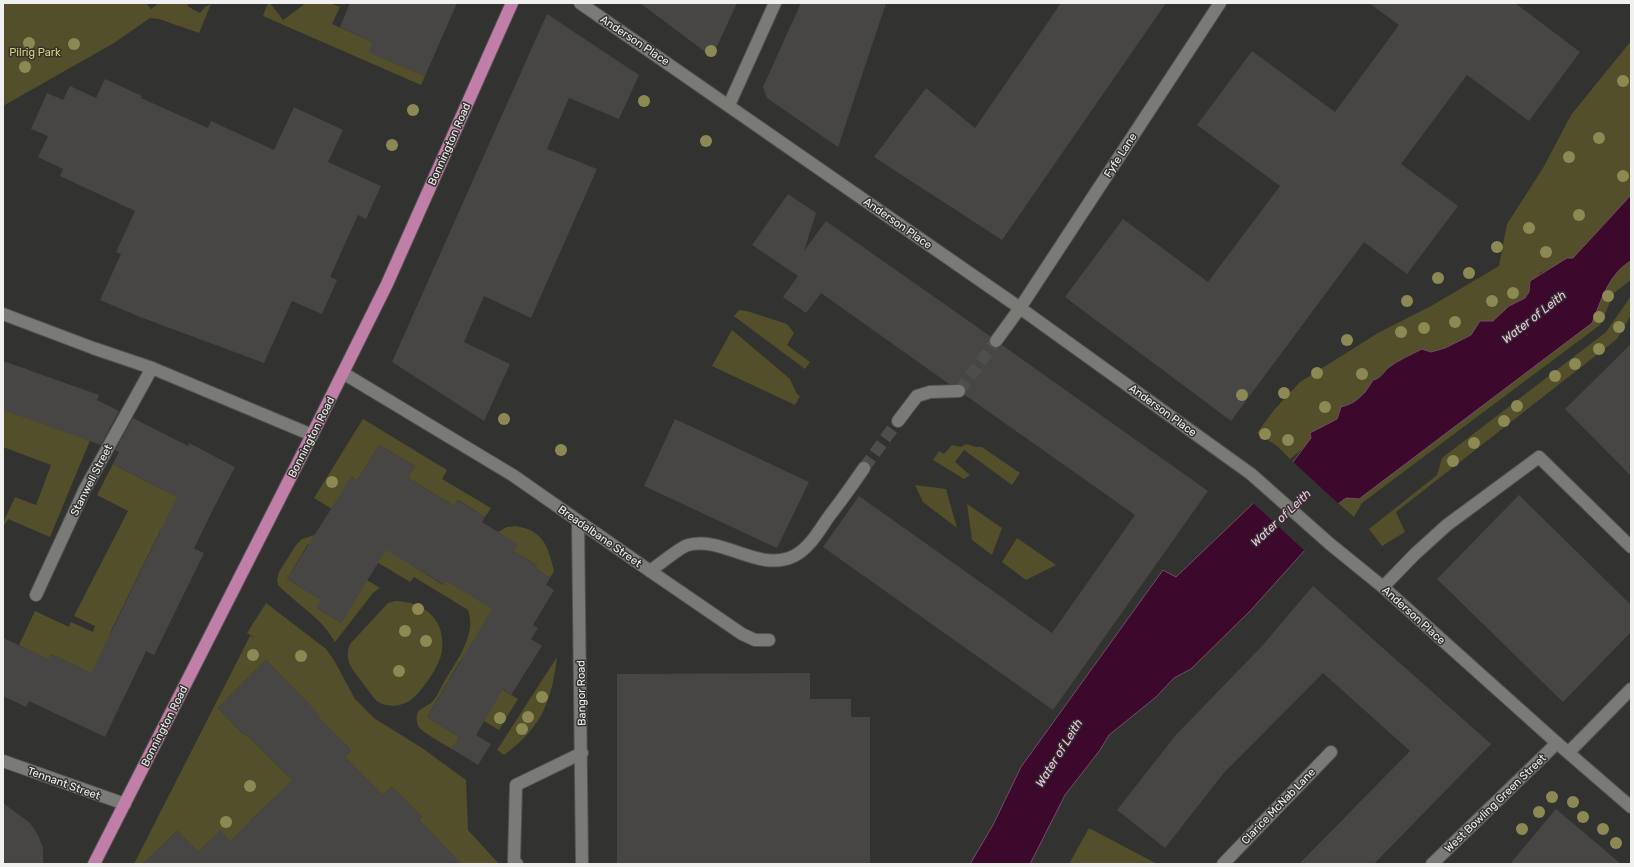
<svg xmlns="http://www.w3.org/2000/svg" width="1634" height="867" viewBox="0 0 1634 867" font-family="Rubik,sans-serif">
  <style>
    .green { fill: #524f2a }
    .water { fill: #3c092c; stroke: #724e66 }
    .pier { fill: #323230 }
    .building { fill: #474644 }
    .lines { fill: none; stroke-linecap: round; stroke-linejoin: round }
    .minor-tunnel { stroke: #4e4e4c; stroke-width: 12; stroke-dasharray: 12 6; stroke-linecap: butt }
    .minor-casing { stroke: #525250; stroke-width: 14 }
    .major-casing { stroke: #525250; stroke-width: 14 }
    .minor { stroke: #7a7a77; stroke-width: 12 }
    .major { stroke: #c17ea8; stroke-width: 12 }
    .tree { fill: #8d8954 }
    .labels { text-anchor: middle; stroke-width: 3; stroke-linejoin: round; paint-order: stroke }
    .street-label { font-size: 11px; fill: #f0f0ee; stroke: #323230 }
    .park-label { font-size: 11px; fill: #d8d171; stroke: #323230 }
    .water-label { font-size: 12px; font-style: italic; fill: #f8c4e2; stroke: #323230 }
  </style>
  <rect width="100%" height="100%" fill="#323230"/>
  <g class="green">
    <path d="M 3,3 L 146,3 L 151,9 L 159,3 L 190,3 L 187,6 L 200,13 L 205,7 L 211,4 L 199,33 L 159,19 L 150,18 L 114,43 L 3,106 Z"/>
    <path d="M 268,3 L 270,3 L 283,20 L 306,3 L 330,3 L 340,7 L 332,24 L 373,42 L 369,52 L 425,76 L 421,85 L 263,16 Z"/>
    <path d="M 1631,41 L 1631,195 L 1573,258 L 1567,258 L 1554,267 L 1540,273 L 1525,298 L 1509,306 L 1493,321 L 1480,321 L 1471,335 L 1445,348 L 1431,352 L 1422,349 C 1411,355 1398,360 1388,368 C 1383,373 1380,379 1373,380 C 1365,394 1357,403 1341,407 L 1337,419 L 1312,438 L 1307,445 L 1290,459 L 1277,446 L 1257,433 L 1274,410 L 1300,382 L 1378,333 L 1431,306 L 1499,266 L 1507,224 L 1543,168 L 1571,115 Z"/>
    <path d="M 1631,261 L 1631,280 L 1614,293 L 1600,325 L 1362,503 L 1354,517 L 1338,503 L 1346,498 L 1359,499 L 1592,323 C 1601,301 1609,273 1631,261 Z"/>
    <path d="M 1631,296 L 1631,315 L 1617,339 L 1396,512 L 1405,532 L 1382,546 L 1369,529 L 1437,475 L 1442,458 L 1606,332 Z"/>
    <path d="M 739,310 L 747,311 L 787,324 L 794,333 L 787,345 L 810,362 L 805,369 L 734,316 Z"/>
    <path d="M 732,330 L 790,379 L 797,394 L 800,396 L 795,405 L 712,366 Z"/>
    <path d="M 17,366 L 27,369 L 11,412 L 103,409 L 50,537 L 8,519 L 3,527 L 3,523 L 15,497 L 36,505 L 51,465 L 3,447 L 3,405 Z"/>
    <path d="M 363,419 L 447,470 L 442,479 L 491,508 L 485,517 L 458,500 L 454,506 L 408,478 L 415,466 L 379,445 L 357,481 L 352,477 L 332,509 L 314,498 Z"/>
    <path d="M 966,444 L 976,447 L 982,447 L 1020,473 L 1012,485 L 964,450 L 955,462 L 970,475 L 964,479 L 933,460 L 939,451 L 944,454 L 952,445 L 961,447 Z"/>
    <path d="M 113,464 L 165,491 L 167,486 L 213,509 L 194,548 L 160,531 L 110,633 L 146,651 L 127,691 L 51,654 L 49,660 L 19,645 L 35,611 L 69,627 L 71,622 L 93,632 L 95,626 L 74,616 L 128,511 L 97,495 Z"/>
    <path d="M 915,485 L 946,489 L 957,528 L 923,502 Z"/>
    <path d="M 967,504 L 1002,528 L 992,555 L 972,540 Z"/>
    <path d="M 515,526 C 544,530 548,547 554,571 L 550,578 L 535,568 L 537,565 L 513,551 L 517,545 L 498,532 L 507,527 Z"/>
    <path d="M 373,534 L 416,568 L 443,585 L 451,574 L 499,613 L 459,663 L 427,717 L 459,737 L 452,749 C 445,745 422,732 419,727 C 416,723 416,716 418,712 C 421,707 429,706 433,701 C 438,695 441,687 445,680 C 457,660 477,634 468,610 L 414,577 L 410,582 L 362,553 Z"/>
    <path d="M 315,535 L 325,554 L 308,544 L 287,579 L 322,600 L 317,608 L 341,623 L 367,580 L 380,588 L 373,593 L 335,642 L 327,630 L 317,619 L 284,591 L 278,585 L 277,580 L 279,572 L 296,545 L 302,539 Z"/>
    <path d="M 1017,538 L 1056,565 L 1026,580 L 1002,562 Z"/>
    <path d="M 395,601 C 424,601 446,620 442,651 C 440,665 423,690 412,699 C 403,706 390,708 380,703 C 373,699 367,688 362,682 C 353,670 343,660 350,644 L 388,603 Z"/>
    <path d="M 266,603 L 326,649 L 334,660 L 355,699 L 374,718 L 422,748 L 466,780 L 468,830 L 499,864 L 444,864 L 453,855 L 419,820 L 422,817 L 392,787 L 383,795 L 345,757 L 351,750 L 317,716 L 319,715 L 266,660 L 218,708 L 244,735 L 246,734 L 307,795 L 290,812 L 275,797 L 250,821 L 244,856 L 220,831 L 198,852 L 177,831 L 143,864 L 134,864 L 250,636 L 255,638 L 247,633 Z"/>
    <path d="M 557,657 C 552,701 541,728 504,755 L 497,750 Z"/>
    <path d="M 490,682 L 518,699 L 499,730 L 484,721 Z"/>
    <path d="M 1089,828 L 1157,864 L 1069,864 Z"/>
  </g>
  <path class="water" d="M 1631,195 L 1631,261 C 1609,273 1601,301 1592,323 L 1359,499 L 1346,498 L 1317,520 L 1301,546 L 1305,550 L 1251,610 L 1191,669 L 1174,678 L 1156,697 L 1109,735 L 1100,750 L 1065,795 L 1030,864 L 970,864 L 993,825 L 1021,767 L 1163,570 L 1176,577 L 1284,474 L 1311,438 L 1310,433 L 1337,419 L 1341,407 C 1357,403 1365,394 1373,380 C 1380,379 1383,373 1388,368 C 1398,360 1411,355 1422,349 L 1431,352 L 1445,348 L 1471,335 L 1480,321 L 1493,321 L 1509,306 L 1525,298 L 1529,292 L 1530,281 L 1567,258 L 1573,258 Z"/>
  <path class="pier" d="M 1292,461 L 1340,505 L 1318,521 L 1304,546 L 1307,550 L 1306,552 L 1252,502 L 1283,473 Z"/>
  <g class="building">
    <path d="M 350,3 L 457,3 L 425,76 L 368,52 L 373,42 L 340,27 Z"/>
    <path d="M 640,3 L 737,3 L 712,57 Z"/>
    <path d="M 801,3 L 886,3 L 838,147 L 767,98 L 763,87 Z"/>
    <path d="M 1061,3 L 1166,3 L 1002,240 L 874,157 L 926,88 L 975,128 Z"/>
    <path d="M 1369,3 L 1515,3 L 1580,52 L 1529,121 L 1467,75 L 1401,164 L 1458,206 L 1407,274 L 1364,242 L 1231,421 L 1065,297 L 1123,219 L 1208,282 L 1280,186 L 1197,125 L 1252,51 L 1335,112 L 1399,25 Z"/>
    <path d="M 547,14 L 639,75 L 619,119 L 569,98 L 547,149 L 597,169 L 531,318 L 484,296 L 464,342 L 510,364 L 484,421 L 392,362 Z"/>
    <path d="M 105,79 L 142,96 L 141,98 L 208,128 L 211,121 L 274,150 L 294,107 L 343,130 L 328,162 L 381,186 L 366,219 L 358,215 L 330,277 L 337,280 L 322,314 L 292,301 L 264,363 L 140,317 L 100,300 L 121,254 L 116,252 L 135,211 L 60,176 L 63,169 L 38,157 L 48,136 L 31,129 L 47,93 L 63,100 L 70,86 L 96,98 Z"/>
    <path d="M 788,194 L 816,213 L 804,251 L 826,221 L 990,336 L 989,344 L 992,347 L 999,348 L 1002,345 L 1208,491 L 1053,710 L 823,547 L 859,496 L 1052,633 L 1135,515 L 965,395 L 966,390 L 963,385 L 949,384 L 821,293 L 806,313 L 783,297 L 798,276 L 752,245 Z"/>
    <path d="M 1631,344 L 1631,476 L 1565,409 Z"/>
    <path d="M 3,361 L 99,395 L 97,400 L 119,411 L 101,445 L 3,410 Z"/>
    <path d="M 133,418 L 188,446 L 189,443 L 235,467 L 193,548 L 204,553 L 154,655 L 146,651 L 105,737 L 29,701 L 26,707 L 3,696 L 3,638 L 49,659 L 51,654 L 91,673 L 177,497 L 113,464 L 119,452 L 115,450 Z"/>
    <path d="M 675,419 L 809,482 L 777,548 L 644,486 Z"/>
    <path d="M 379,445 L 415,466 L 408,478 L 454,506 L 457,500 L 485,517 L 482,522 L 518,544 L 513,551 L 537,565 L 535,568 L 550,578 L 546,585 L 554,590 L 533,625 L 538,628 L 531,639 L 542,646 L 511,695 L 503,689 L 476,735 L 491,744 L 478,765 L 452,749 L 459,737 L 427,717 L 492,609 L 446,581 L 444,585 L 386,550 L 341,623 L 317,608 L 322,600 L 287,579 L 351,477 L 357,481 Z"/>
    <path d="M 1519,495 L 1631,605 L 1631,632 L 1563,702 L 1437,579 Z"/>
    <path d="M 1313,586 L 1491,744 L 1374,864 L 1299,864 L 1410,751 L 1323,673 L 1223,774 L 1165,848 L 1117,810 L 1175,736 L 1262,646 Z"/>
    <path d="M 266,660 L 320,715 L 317,716 L 351,750 L 345,757 L 383,795 L 392,787 L 422,817 L 419,820 L 462,864 L 143,864 L 177,831 L 198,852 L 220,830 L 230,841 L 292,780 L 246,734 L 244,735 L 218,708 Z"/>
    <path d="M 810,673 L 810,699 L 851,699 L 851,717 L 870,717 L 870,864 L 617,864 L 617,674 Z"/>
    <path d="M 3,803 L 30,823 L 38,835 L 43,848 L 43,864 L 3,864 Z"/>
    <path d="M 1556,809 L 1621,864 L 1510,864 Z"/>
  </g>
  <g class="lines">
    <g class="minor-tunnel">
      <path d="M 959,391 L 996,341"/>
      <path d="M 864,468 L 898,421"/>
    </g>
    <g class="minor-casing">
      <g id="minor">
        <path d="M 580,3 L 1020,308 L 1251,474 L 1330,544 L 1383,587 L 1557,743 L 1631,807"/>
        <path d="M 729,105 L 775,3"/>
        <path d="M 3,314 L 93,348 L 152,368 L 312,435"/>
        <path d="M 996,341 L 1020,308 L 1220,3"/>
        <path d="M 343,373 L 514,476 L 650,571 C 659,565 680,547 688,545 C 724,536 759,573 794,556 C 810,548 820,529 830,515 C 842,500 853,484 864,468"/>
        <path d="M 898,421 L 917,396 L 930,392 L 959,391"/>
        <path d="M 578,521 L 582,864"/>
        <path d="M 650,571 L 742,634 L 755,640 L 769,640"/>
        <path d="M 1383,587 L 1415,554 L 1447,525 L 1539,457 L 1631,547"/>
        <path d="M 36,595 L 85,489 L 152,368"/>
        <path d="M 1569,752 L 1631,689"/>
        <path d="M 3,761 L 125,804"/>
        <path d="M 517,864 L 514,861 L 516,785 L 582,753"/>
        <path d="M 1223,864 L 1331,752"/>
        <path d="M 1432,864 L 1557,743"/>
      </g>
    </g>
    <g class="major-casing">
      <path id="major" d="M 94,864 L 312,435 L 387,284 L 512,3"/>
    </g>
    <use href="#minor" class="minor"/>
    <use href="#major" class="major"/>
  </g>
  <g class="tree">
    <circle cx="29" cy="43" r="6"/>
    <circle cx="74" cy="44" r="6"/>
    <circle cx="711" cy="51" r="6"/>
    <circle cx="25" cy="67" r="6"/>
    <circle cx="1623" cy="81" r="6"/>
    <circle cx="644" cy="101" r="6"/>
    <circle cx="413" cy="110" r="6"/>
    <circle cx="1599" cy="138" r="6"/>
    <circle cx="706" cy="141" r="6"/>
    <circle cx="392" cy="145" r="6"/>
    <circle cx="1569" cy="157" r="6"/>
    <circle cx="1623" cy="176" r="6"/>
    <circle cx="1579" cy="215" r="6"/>
    <circle cx="1529" cy="228" r="6"/>
    <circle cx="1497" cy="247" r="6"/>
    <circle cx="1546" cy="252" r="6"/>
    <circle cx="1469" cy="273" r="6"/>
    <circle cx="1438" cy="278" r="6"/>
    <circle cx="1513" cy="293" r="6"/>
    <circle cx="1608" cy="296" r="6"/>
    <circle cx="1407" cy="301" r="6"/>
    <circle cx="1492" cy="301" r="6"/>
    <circle cx="1599" cy="317" r="6"/>
    <circle cx="1455" cy="322" r="6"/>
    <circle cx="1619" cy="327" r="6"/>
    <circle cx="1424" cy="328" r="6"/>
    <circle cx="1401" cy="332" r="6"/>
    <circle cx="1347" cy="340" r="6"/>
    <circle cx="1599" cy="349" r="6"/>
    <circle cx="1575" cy="364" r="6"/>
    <circle cx="1317" cy="373" r="6"/>
    <circle cx="1362" cy="374" r="6"/>
    <circle cx="1555" cy="376" r="6"/>
    <circle cx="1284" cy="393" r="6"/>
    <circle cx="1242" cy="395" r="6"/>
    <circle cx="1517" cy="406" r="6"/>
    <circle cx="1325" cy="407" r="6"/>
    <circle cx="504" cy="419" r="6"/>
    <circle cx="1504" cy="421" r="6"/>
    <circle cx="1265" cy="434" r="6"/>
    <circle cx="1288" cy="440" r="6"/>
    <circle cx="1474" cy="443" r="6"/>
    <circle cx="561" cy="450" r="6"/>
    <circle cx="1453" cy="461" r="6"/>
    <circle cx="332" cy="482" r="6"/>
    <circle cx="418" cy="609" r="6"/>
    <circle cx="405" cy="631" r="6"/>
    <circle cx="426" cy="641" r="6"/>
    <circle cx="253" cy="655" r="6"/>
    <circle cx="301" cy="656" r="6"/>
    <circle cx="399" cy="671" r="6"/>
    <circle cx="542" cy="697" r="6"/>
    <circle cx="528" cy="717" r="6"/>
    <circle cx="500" cy="718" r="6"/>
    <circle cx="522" cy="729" r="6"/>
    <circle cx="250" cy="786" r="6"/>
    <circle cx="1552" cy="797" r="6"/>
    <circle cx="1573" cy="802" r="6"/>
    <circle cx="1539" cy="812" r="6"/>
    <circle cx="1583" cy="817" r="6"/>
    <circle cx="226" cy="822" r="6"/>
    <circle cx="1522" cy="829" r="6"/>
    <circle cx="1603" cy="829" r="6"/>
    <circle cx="1616" cy="843" r="6"/>
  </g>
  <g class="labels">
    <g class="street-label">
      <text transform="translate(635 40) rotate(34)" y="4">Anderson Place</text>
      <text transform="translate(449 144) rotate(-66)" y="4">Bonnington Road</text>
      <text transform="translate(1120 155) rotate(-57)" y="4">Fyfe Lane</text>
      <text transform="translate(898 223) rotate(35)" y="4">Anderson Place</text>
      <text transform="translate(1163 410) rotate(36)" y="4">Anderson Place</text>
      <text transform="translate(311 437) rotate(-63)" y="4">Bonnington Road</text>
      <text transform="translate(91 480) rotate(-63)" y="4">Stanwell Street</text>
      <text transform="translate(600 536) rotate(35)" y="4">Breadalbane Street</text>
      <text transform="translate(1414 615) rotate(42)" y="4">Anderson Place</text>
      <text transform="translate(581 693) rotate(-91)" y="4">Bangor Road</text>
      <text transform="translate(164 726) rotate(-63)" y="4">Bonnington Road</text>
      <text transform="translate(64 783) rotate(20)" y="4">Tennant Street</text>
      <text transform="translate(1495 803) rotate(-44)" y="4">West Bowling Green Street</text>
      <text transform="translate(1278 806) rotate(-46)" y="4">Clarice McNab Lane</text>
    </g>
    <g class="park-label">
      <text x="35" y="56">Pilrig Park</text>
    </g>
    <g class="water-label">
      <text transform="translate(1534 317) rotate(-38)" y="4">Water of Leith</text>
      <text transform="translate(1281 518) rotate(-43)" y="4">Water of Leith</text>
      <text transform="translate(1059 753) rotate(-58)" y="4">Water of Leith</text>
    </g>
  </g>
  <rect width="1634" height="867" fill="none" stroke="#f0f0ee" stroke-width="8"/>
</svg>
